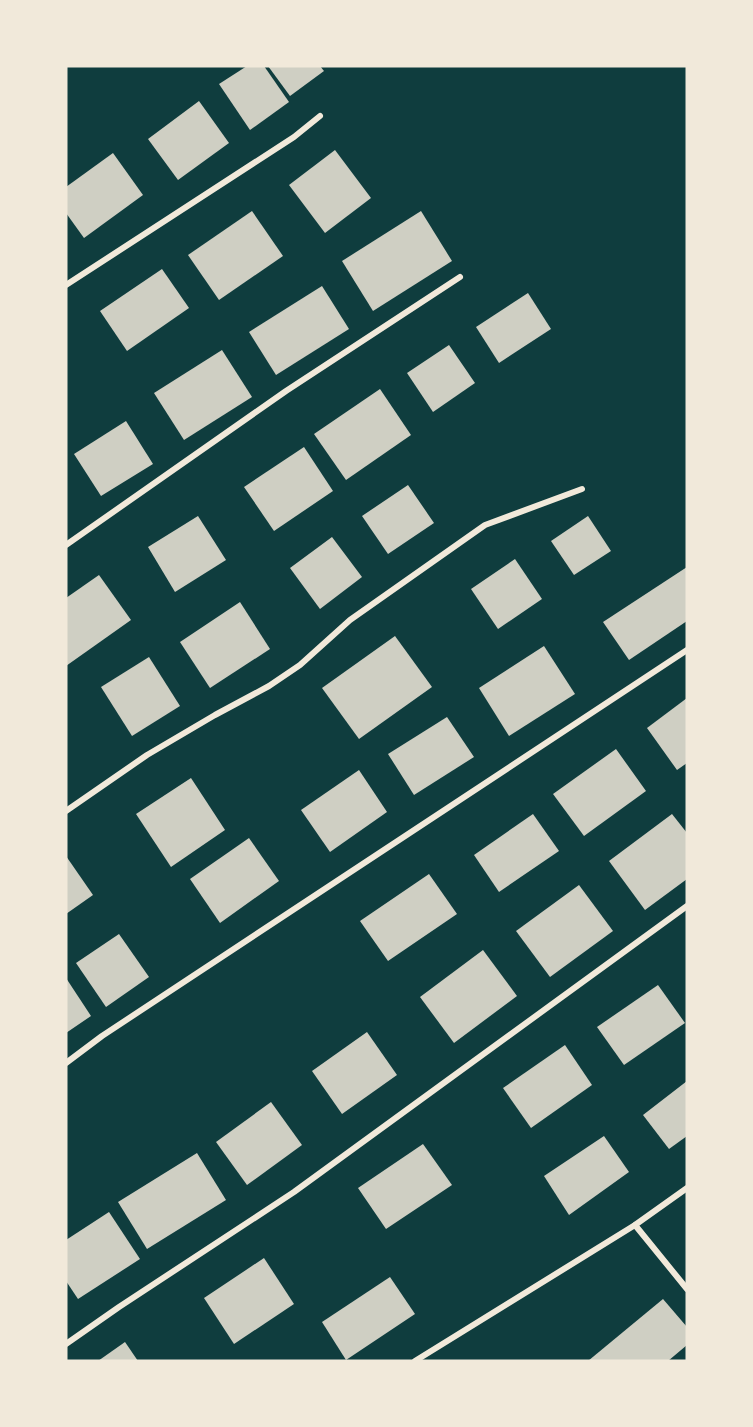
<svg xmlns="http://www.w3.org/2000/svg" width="753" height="1427" viewBox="0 0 753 1427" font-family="'Sofia Sans Condensed',sans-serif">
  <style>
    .building { fill: #cfcfc3 }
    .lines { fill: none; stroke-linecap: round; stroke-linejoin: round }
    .minor { stroke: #f1e9da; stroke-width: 6 }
  </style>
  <rect width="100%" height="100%" fill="#0f3d3e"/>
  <g class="building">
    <path d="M 247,66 L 264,66 L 289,102 L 250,130 L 219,84 Z"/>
    <path d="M 268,66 L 320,66 L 324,71 L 290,96 Z"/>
    <path d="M 199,101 L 229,143 L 178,180 L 148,139 Z"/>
    <path d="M 335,150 L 371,198 L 325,233 L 289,185 Z"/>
    <path d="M 113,153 L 143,195 L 84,238 L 66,213 L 66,187 Z"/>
    <path d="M 252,211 L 283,256 L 219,300 L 188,255 Z"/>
    <path d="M 421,211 L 452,261 L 373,311 L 342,261 Z"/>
    <path d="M 162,269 L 189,308 L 127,351 L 100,311 Z"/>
    <path d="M 322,286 L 349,329 L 276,375 L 249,332 Z"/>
    <path d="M 528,293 L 551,329 L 499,363 L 476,327 Z"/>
    <path d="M 449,345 L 475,383 L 433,412 L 407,373 Z"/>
    <path d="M 222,350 L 252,397 L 184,440 L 154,393 Z"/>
    <path d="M 380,389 L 411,435 L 346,480 L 314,434 Z"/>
    <path d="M 126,421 L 153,464 L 101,496 L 74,454 Z"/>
    <path d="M 304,447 L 333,491 L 274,531 L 244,487 Z"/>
    <path d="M 408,485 L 434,523 L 388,554 L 362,516 Z"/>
    <path d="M 198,516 L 226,560 L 175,592 L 148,547 Z"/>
    <path d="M 588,516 L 611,551 L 574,575 L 551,541 Z"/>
    <path d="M 332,537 L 362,577 L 320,609 L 290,568 Z"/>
    <path d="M 515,559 L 542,599 L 498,629 L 471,589 Z"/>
    <path d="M 687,567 L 687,621 L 629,660 L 603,622 Z"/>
    <path d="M 99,575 L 131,620 L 66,666 L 66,598 Z"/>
    <path d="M 240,602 L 270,649 L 210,688 L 180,642 Z"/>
    <path d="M 395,636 L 432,687 L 359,739 L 322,688 Z"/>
    <path d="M 544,646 L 575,694 L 509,736 L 479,688 Z"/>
    <path d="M 149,657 L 180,706 L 132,736 L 101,687 Z"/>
    <path d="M 687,698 L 687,763 L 677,770 L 647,728 Z"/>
    <path d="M 447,717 L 474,757 L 414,795 L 388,754 Z"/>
    <path d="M 616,749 L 646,791 L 584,836 L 553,794 Z"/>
    <path d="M 359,770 L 387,812 L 330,852 L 301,810 Z"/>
    <path d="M 191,778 L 225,830 L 171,867 L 136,814 Z"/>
    <path d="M 533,814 L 559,851 L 499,892 L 474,855 Z"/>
    <path d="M 672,814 L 687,833 L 687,879 L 645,910 L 609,861 Z"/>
    <path d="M 249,838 L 279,881 L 220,923 L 190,879 Z"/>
    <path d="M 66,856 L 93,895 L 66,914 Z"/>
    <path d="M 429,874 L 457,914 L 388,961 L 360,921 Z"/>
    <path d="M 579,885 L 613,931 L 550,977 L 516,931 Z"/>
    <path d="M 119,934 L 149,977 L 106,1007 L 76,963 Z"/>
    <path d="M 483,950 L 517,996 L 454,1043 L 420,997 Z"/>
    <path d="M 66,978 L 91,1016 L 66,1033 Z"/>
    <path d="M 658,985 L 685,1023 L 624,1065 L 597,1027 Z"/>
    <path d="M 367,1032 L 397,1075 L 342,1114 L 312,1071 Z"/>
    <path d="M 565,1045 L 592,1085 L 531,1128 L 503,1088 Z"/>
    <path d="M 687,1081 L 687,1136 L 669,1149 L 643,1115 Z"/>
    <path d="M 271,1102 L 302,1145 L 247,1185 L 216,1142 Z"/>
    <path d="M 604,1136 L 629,1172 L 569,1215 L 544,1176 Z"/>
    <path d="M 423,1144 L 452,1185 L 386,1229 L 358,1188 Z"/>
    <path d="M 197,1153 L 226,1200 L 147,1249 L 118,1202 Z"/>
    <path d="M 109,1212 L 140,1259 L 78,1299 L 66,1281 L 66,1240 Z"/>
    <path d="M 264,1258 L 294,1304 L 234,1344 L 204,1298 Z"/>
    <path d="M 390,1277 L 415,1314 L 346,1360 L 322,1322 Z"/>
    <path d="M 663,1299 L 687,1327 L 687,1345 L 668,1361 L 588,1361 Z"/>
    <path d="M 125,1342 L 138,1361 L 98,1361 Z"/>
  </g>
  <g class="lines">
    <g class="minor">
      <path d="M 66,285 L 294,137 L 320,116"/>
      <path d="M 66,545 L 286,391 L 460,277"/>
      <path d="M 66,811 L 147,755 L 215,715 L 269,686 L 300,665 L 350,620 L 485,525 L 582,489"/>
      <path d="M 66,1063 L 102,1036 L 687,650"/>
      <path d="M 635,1225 L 687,1289"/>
      <path d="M 66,1344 L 119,1307 L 294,1192 L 687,906"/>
      <path d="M 415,1361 L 635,1225 L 687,1188"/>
    </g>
  </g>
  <rect width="753" height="1427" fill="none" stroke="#f1e9da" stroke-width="135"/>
</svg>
